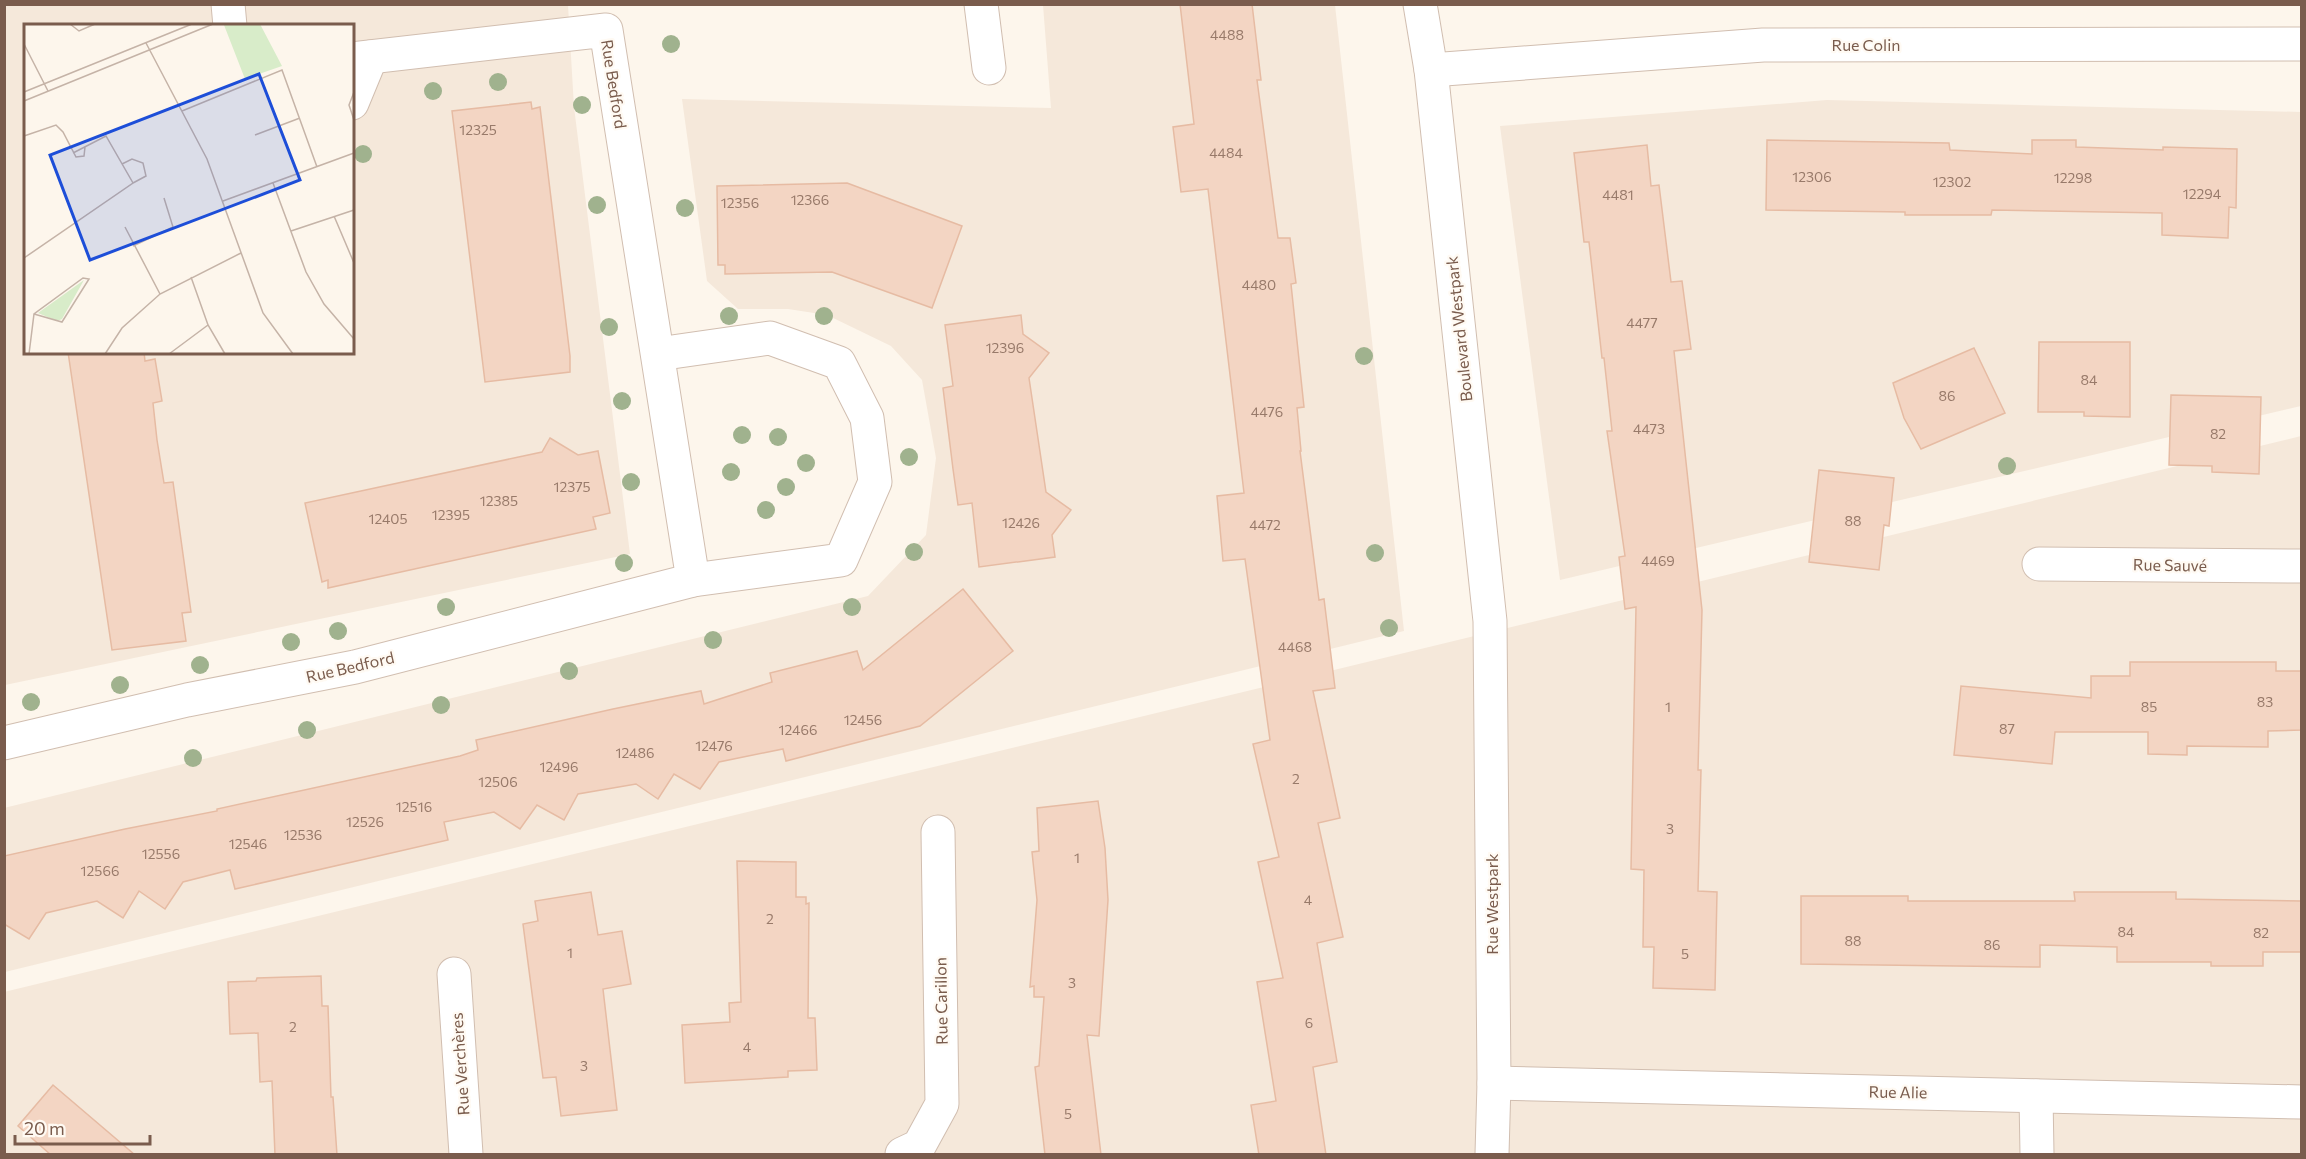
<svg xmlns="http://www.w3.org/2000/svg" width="2306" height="1159" viewBox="0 0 2306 1159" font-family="Commissioner,sans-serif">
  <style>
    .residential { fill: #f5e8da; fill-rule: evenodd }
    .building { fill: #f3d5c3; stroke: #e6bba3; stroke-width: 1.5 }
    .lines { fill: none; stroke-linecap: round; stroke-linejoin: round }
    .minor-casing { stroke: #d1beb0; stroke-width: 35 }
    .minor { stroke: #fff; stroke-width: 33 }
    .tree { fill: #a0b28e }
    .labels { text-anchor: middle; stroke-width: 4.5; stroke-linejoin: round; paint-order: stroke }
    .number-label { font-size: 14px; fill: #987a6a }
    .street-label { font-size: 16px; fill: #7a5c4d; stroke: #fffaf3 }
    .inset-road { fill: none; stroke: #c5b3a7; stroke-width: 1.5 }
    .view { fill: #1d4ed8; fill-opacity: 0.15; stroke: #1d4ed8; stroke-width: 3 }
    .inset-edge { fill: none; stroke: #7a5c4d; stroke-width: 3 }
  </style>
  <rect width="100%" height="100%" fill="#fdf6ec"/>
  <g class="residential">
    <path d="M 5,5 L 568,5 L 574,107 L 630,554 L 5,685 ZM 26,26 L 352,26 L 352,352 L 26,352 Z"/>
    <path d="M 1043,5 L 1335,5 L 1404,631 L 5,972 L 4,808 L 868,596 L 926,535 L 936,458 L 922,380 L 891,346 L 827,315 L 788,309 L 738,309 L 707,281 L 682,99 L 1051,108 Z"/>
    <path d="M 1827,100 L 2301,112 L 2301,406 L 1560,580 L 1500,126 Z"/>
    <path d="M 2301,436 L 2301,1154 L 5,1154 L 4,992 Z"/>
  </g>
  <g class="building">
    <path d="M 1180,4 L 1252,4 L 1261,80 L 1257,80 L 1278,238 L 1290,238 L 1296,283 L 1291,284 L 1304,407 L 1297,408 L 1301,451 L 1300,451 L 1319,600 L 1324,599 L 1335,688 L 1313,691 L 1340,818 L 1318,823 L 1343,937 L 1317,943 L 1337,1062 L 1313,1067 L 1326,1155 L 1259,1155 L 1251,1105 L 1276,1101 L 1257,982 L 1283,978 L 1258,862 L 1279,857 L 1253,744 L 1270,740 L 1245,559 L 1223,561 L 1217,496 L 1244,493 L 1208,189 L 1181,192 L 1173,127 L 1194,124 Z"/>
    <path d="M 531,102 L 532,109 L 540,107 L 570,356 L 570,372 L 485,382 L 452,111 Z"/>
    <path d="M 1767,140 L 1949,143 L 1950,150 L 2032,154 L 2032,140 L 2076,140 L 2076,147 L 2163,150 L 2163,147 L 2237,149 L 2236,208 L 2229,207 L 2228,238 L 2162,235 L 2162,213 L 1992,210 L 1991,215 L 1905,215 L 1905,212 L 1766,210 Z"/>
    <path d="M 1647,145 L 1651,186 L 1659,185 L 1671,282 L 1682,281 L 1691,349 L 1674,351 L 1702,610 L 1698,770 L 1701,770 L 1698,891 L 1717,892 L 1715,990 L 1653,988 L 1654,947 L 1643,947 L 1644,870 L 1631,869 L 1636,607 L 1625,609 L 1619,557 L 1625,556 L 1607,431 L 1612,431 L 1604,358 L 1602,358 L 1589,242 L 1584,242 L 1574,153 Z"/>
    <path d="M 847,183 L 962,226 L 932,308 L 832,272 L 725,274 L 725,265 L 718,265 L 717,186 Z"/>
    <path d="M 1021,315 L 1023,334 L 1049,353 L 1029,378 L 1046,492 L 1071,510 L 1052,535 L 1055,557 L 979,567 L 972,503 L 958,505 L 953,469 L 943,388 L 953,386 L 945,325 Z"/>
    <path d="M 2039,342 L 2130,342 L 2130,417 L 2084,416 L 2084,412 L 2038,412 Z"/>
    <path d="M 1974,348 L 2005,413 L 1921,449 L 1904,418 L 1893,383 Z"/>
    <path d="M 68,352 L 144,352 L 145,361 L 155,359 L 162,401 L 153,403 L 157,440 L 164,483 L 173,482 L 191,612 L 182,613 L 186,641 L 112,650 Z"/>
    <path d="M 2171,395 L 2261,397 L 2259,474 L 2212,472 L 2212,466 L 2169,465 Z"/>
    <path d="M 550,438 L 578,455 L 598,451 L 610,513 L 593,517 L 596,529 L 328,588 L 328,580 L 322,582 L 305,503 L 542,452 Z"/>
    <path d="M 1819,470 L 1894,478 L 1889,526 L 1884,525 L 1879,570 L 1809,562 Z"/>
    <path d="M 963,589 L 1013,651 L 920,726 L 786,761 L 783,749 L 719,762 L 700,789 L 674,774 L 658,799 L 636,784 L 578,794 L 564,820 L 537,805 L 520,829 L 494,812 L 444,822 L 448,840 L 235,889 L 230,870 L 183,882 L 165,909 L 139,891 L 123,918 L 97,901 L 46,913 L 29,939 L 4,924 L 4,856 L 125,829 L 217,811 L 217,809 L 460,756 L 478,750 L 476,740 L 613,709 L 701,691 L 704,704 L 772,682 L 770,673 L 857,651 L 863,670 Z"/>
    <path d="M 2130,662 L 2276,662 L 2276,671 L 2301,671 L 2301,730 L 2268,731 L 2268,747 L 2187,746 L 2187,755 L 2148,754 L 2148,732 L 2055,732 L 2052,764 L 1954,755 L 1961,686 L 2091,698 L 2091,676 L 2130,676 Z"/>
    <path d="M 1098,801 L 1105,848 L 1108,900 L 1099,1036 L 1087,1035 L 1101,1155 L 1045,1155 L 1035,1067 L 1039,1066 L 1044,997 L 1034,997 L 1034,986 L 1030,987 L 1037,900 L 1032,852 L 1039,851 L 1037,808 Z"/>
    <path d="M 737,861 L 796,862 L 796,897 L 806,897 L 806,904 L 809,903 L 808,1018 L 815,1018 L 817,1070 L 788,1071 L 788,1077 L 685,1083 L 682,1025 L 730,1022 L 729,1003 L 741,1002 Z"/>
    <path d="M 591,892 L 598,935 L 622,931 L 631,984 L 603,989 L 617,1110 L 561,1116 L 556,1077 L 543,1078 L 523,924 L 538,921 L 535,901 Z"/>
    <path d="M 2074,892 L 2176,892 L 2176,899 L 2301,901 L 2301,952 L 2263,952 L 2263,966 L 2211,966 L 2211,962 L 2117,962 L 2117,947 L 2040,945 L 2040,967 L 1801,964 L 1801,896 L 1908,896 L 1908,901 L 2075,901 Z"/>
    <path d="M 321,976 L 322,1006 L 328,1006 L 331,1097 L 333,1097 L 337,1155 L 275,1155 L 272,1081 L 260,1082 L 258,1033 L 230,1034 L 228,982 L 256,981 L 257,978 Z"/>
    <path d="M 53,1085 L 135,1155 L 51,1155 L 18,1126 Z"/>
  </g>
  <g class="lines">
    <g class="minor-casing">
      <g id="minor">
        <path d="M 228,4 L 230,26"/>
        <path d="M 981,4 L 989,68"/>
        <path d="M 1420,4 L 1431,70 L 1490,621 L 1494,1083 L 1492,1154"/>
        <path d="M 1431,70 L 1763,45 L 2302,44"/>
        <path d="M 352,103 L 371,57"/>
        <path d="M 658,354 L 770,338 L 839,363 L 867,418 L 875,482 L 841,560 L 693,580"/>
        <path d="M 2039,564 L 2302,566"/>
        <path d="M 4,743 L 187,700 L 355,667 L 693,580 L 606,30 L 352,59"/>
        <path d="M 454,974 L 466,1154"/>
        <path d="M 1494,1083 L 2302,1102"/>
        <path d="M 2036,1096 L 2037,1154"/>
        <path d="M 902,1154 L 919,1146 L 942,1104 L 938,832"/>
      </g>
    </g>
    <use href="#minor" class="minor"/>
  </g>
  <g class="tree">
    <circle cx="671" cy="44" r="9"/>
    <circle cx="498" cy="82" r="9"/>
    <circle cx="433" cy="91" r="9"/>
    <circle cx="582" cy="105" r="9"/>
    <circle cx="363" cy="154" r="9"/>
    <circle cx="597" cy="205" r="9"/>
    <circle cx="685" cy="208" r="9"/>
    <circle cx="729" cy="316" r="9"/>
    <circle cx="824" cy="316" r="9"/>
    <circle cx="609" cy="327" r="9"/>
    <circle cx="1364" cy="356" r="9"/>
    <circle cx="622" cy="401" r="9"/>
    <circle cx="742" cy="435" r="9"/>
    <circle cx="778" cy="437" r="9"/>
    <circle cx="909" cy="457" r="9"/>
    <circle cx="806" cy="463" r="9"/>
    <circle cx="2007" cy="466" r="9"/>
    <circle cx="731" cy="472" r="9"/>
    <circle cx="631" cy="482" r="9"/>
    <circle cx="786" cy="487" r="9"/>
    <circle cx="766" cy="510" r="9"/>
    <circle cx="914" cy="552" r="9"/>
    <circle cx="1375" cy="553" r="9"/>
    <circle cx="624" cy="563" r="9"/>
    <circle cx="446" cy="607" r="9"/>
    <circle cx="852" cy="607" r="9"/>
    <circle cx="1389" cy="628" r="9"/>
    <circle cx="338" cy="631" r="9"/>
    <circle cx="713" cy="640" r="9"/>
    <circle cx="291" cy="642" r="9"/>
    <circle cx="200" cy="665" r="9"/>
    <circle cx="569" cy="671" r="9"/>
    <circle cx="120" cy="685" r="9"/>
    <circle cx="31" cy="702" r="9"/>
    <circle cx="441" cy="705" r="9"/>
    <circle cx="307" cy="730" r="9"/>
    <circle cx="193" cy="758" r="9"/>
  </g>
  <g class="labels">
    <g class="number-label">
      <text x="1227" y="40">4488</text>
      <text x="478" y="135">12325</text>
      <text x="1226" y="158">4484</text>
      <text x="1812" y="182">12306</text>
      <text x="2073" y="183">12298</text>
      <text x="1952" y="187">12302</text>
      <text x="2202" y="199">12294</text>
      <text x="1618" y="200">4481</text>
      <text x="810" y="205">12366</text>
      <text x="740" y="208">12356</text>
      <text x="1259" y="290">4480</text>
      <text x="1642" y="328">4477</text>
      <text x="1005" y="353">12396</text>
      <text x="2089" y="385">84</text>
      <text x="1947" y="401">86</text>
      <text x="1267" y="417">4476</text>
      <text x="1649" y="434">4473</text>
      <text x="2218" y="439">82</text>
      <text x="572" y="492">12375</text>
      <text x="499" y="506">12385</text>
      <text x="451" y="520">12395</text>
      <text x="388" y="524">12405</text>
      <text x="1853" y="526">88</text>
      <text x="1021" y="528">12426</text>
      <text x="1265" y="530">4472</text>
      <text x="1658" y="566">4469</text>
      <text x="1295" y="652">4468</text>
      <text x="2265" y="707">83</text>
      <text x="1668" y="712">1</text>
      <text x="2149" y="712">85</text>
      <text x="863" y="725">12456</text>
      <text x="2007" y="734">87</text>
      <text x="798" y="735">12466</text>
      <text x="714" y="751">12476</text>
      <text x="635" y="758">12486</text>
      <text x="559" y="772">12496</text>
      <text x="1296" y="784">2</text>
      <text x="498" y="787">12506</text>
      <text x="414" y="812">12516</text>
      <text x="365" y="827">12526</text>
      <text x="1670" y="834">3</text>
      <text x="303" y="840">12536</text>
      <text x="248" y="849">12546</text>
      <text x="161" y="859">12556</text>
      <text x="1077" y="863">1</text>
      <text x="100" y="876">12566</text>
      <text x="1308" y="905">4</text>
      <text x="770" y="924">2</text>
      <text x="2126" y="937">84</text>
      <text x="2261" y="938">82</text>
      <text x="1853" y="946">88</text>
      <text x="1992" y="950">86</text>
      <text x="570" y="958">1</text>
      <text x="1685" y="959">5</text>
      <text x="1072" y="988">3</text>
      <text x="1309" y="1028">6</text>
      <text x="293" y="1032">2</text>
      <text x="747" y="1052">4</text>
      <text x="584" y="1071">3</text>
      <text x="1068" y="1119">5</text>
    </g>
    <g class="street-label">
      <text x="1866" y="51">Rue Colin</text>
      <text transform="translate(614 84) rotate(81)" y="6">Rue Bedford</text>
      <text transform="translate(1459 329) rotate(-96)" y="6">Boulevard Westpark</text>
      <text transform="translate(2170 565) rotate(1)" y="6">Rue Sauvé</text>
      <text transform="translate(350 667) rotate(-13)" y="6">Rue Bedford</text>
      <text transform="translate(1492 904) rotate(-90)" y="6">Rue Westpark</text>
      <text transform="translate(941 1001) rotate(-91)" y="6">Rue Carillon</text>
      <text transform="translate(460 1064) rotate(-94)" y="6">Rue Verchères</text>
      <text transform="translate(1898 1092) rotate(1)" y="6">Rue Alie</text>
    </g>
  </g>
  <g transform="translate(24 24)">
    <rect width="330" height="330" fill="#fdf6ec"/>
    <path d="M 236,0 L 258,42 L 221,55 L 200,1 ZM 60,256 L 38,295 L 33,297 L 14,289 Z" fill="#d8ecc9"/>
    <path class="inset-road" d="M 46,0 L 55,7 L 71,0M 122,19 L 183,135 L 239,289 L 269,330M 0,20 L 24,67M 0,68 L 168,0M 330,68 L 325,81 L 330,96M 0,77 L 189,0M 158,87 L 258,46 L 293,143M 231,111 L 276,94M 0,112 L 32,101 L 39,108 L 52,133 L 60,132 L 61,123M 98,140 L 108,135 L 119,139 L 122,152 L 109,159M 249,159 L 282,248 L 300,280 L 330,315M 199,177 L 330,129M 310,192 L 330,239M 101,203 L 136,270M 267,207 L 330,186M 109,222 L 149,203 L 140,174M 0,234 L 109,159 L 82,112 L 49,129M 167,253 L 184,301 L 201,330M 5,330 L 10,290 L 59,254 L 65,255 L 38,298 L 10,290M 81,330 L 98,304 L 136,270 L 217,229M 145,330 L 184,301"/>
    <path class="view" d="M 235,50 L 276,156 L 66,236 L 26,131 Z"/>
    <rect width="330" height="330" class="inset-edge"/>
  </g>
  <rect width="2306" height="1159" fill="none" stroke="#7a5c4d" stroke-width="12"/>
  <path d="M15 1135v9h135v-9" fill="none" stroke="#7a5c4d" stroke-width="3"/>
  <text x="24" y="1135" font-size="18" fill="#7a5c4d" stroke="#fffaf3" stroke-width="4.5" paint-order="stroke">20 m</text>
</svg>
